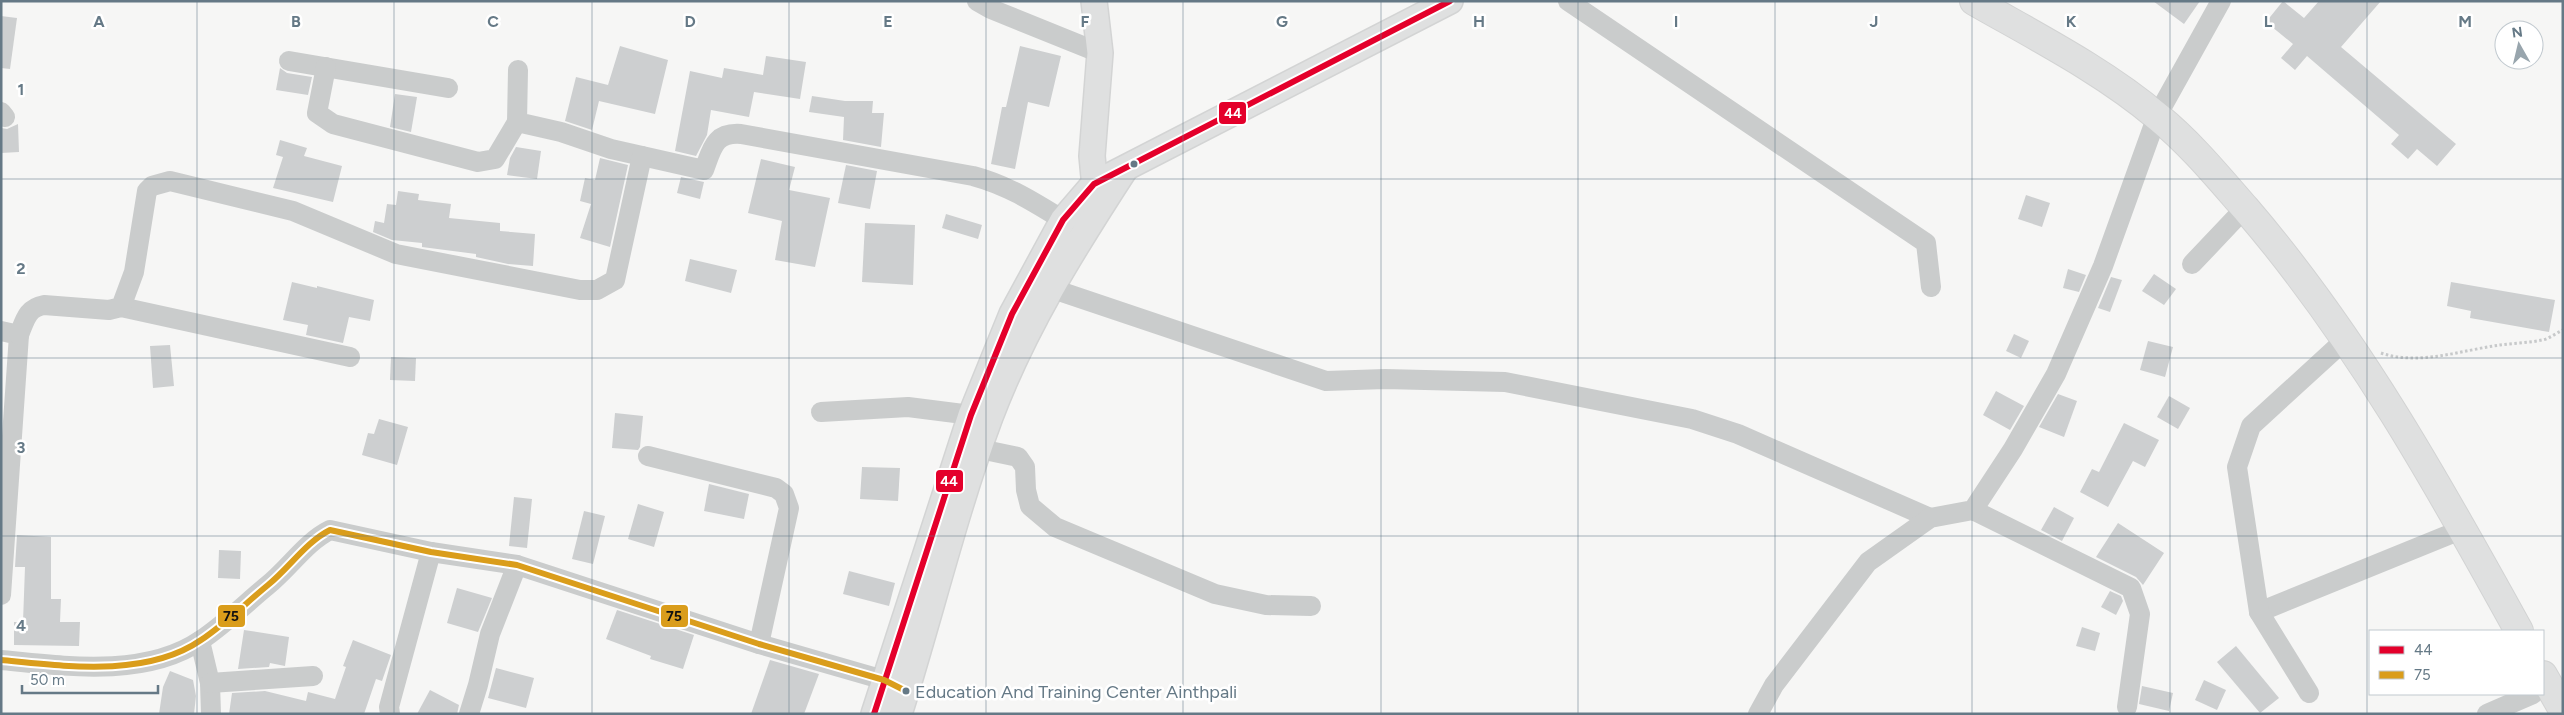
<svg xmlns="http://www.w3.org/2000/svg" width="2564" height="715" viewBox="0 0 2564 715" font-family="Figtree,sans-serif">
  <style>
    .building { fill: #cdcfd0 }
    .lines { fill: none; stroke-linecap: round; stroke-linejoin: round }
    .major-casing { stroke: #d3d4d4; stroke-width: 28 }
    .highway-casing { stroke: #d2d3d3; stroke-width: 30 }
    .path { stroke: #c7c9ca; stroke-width: 3; stroke-dasharray: 2.5 2.5; stroke-linecap: butt }
    .minor { stroke: #cacccc; stroke-width: 20 }
    .major { stroke: #dfe0e0; stroke-width: 25 }
    .highway { stroke: #dfe0e0; stroke-width: 28 }
    .bus-1-casing { stroke: #fff; stroke-width: 10 }
    .bus-2-casing { stroke: #fff; stroke-width: 10 }
    .bus-1 { stroke: #e4002b; stroke-width: 6 }
    .bus-2 { stroke: #da9d1b; stroke-width: 6 }
    .grid { fill: none; stroke: #657986; stroke-width: 1; stroke-opacity: 0.55 }
    .bus-dot { fill: #657986; stroke: #fff; stroke-width: 2 }
    .labels { text-anchor: middle; stroke-width: 5; stroke-linejoin: round; paint-order: stroke }
    .bus-label { font-size: 18px; fill: #657986; stroke: #fff; text-anchor: start }
    .grid-label { font-size: 16px; text-anchor: middle; font-weight: bold; fill: #657986; stroke: #fff; stroke-width: 5; stroke-linejoin: round; paint-order: stroke }
    .line-badge { stroke: #fff; stroke-width: 2 }
    .badge-label { font-size: 14px; text-anchor: middle; font-weight: bold; fill: #fff }
    .pale-badge-label { font-size: 14px; text-anchor: middle; font-weight: bold; fill: #111 }
  </style>
  <rect width="100%" height="100%" fill="#f6f6f5"/>
  <g class="building">
    <path d="M 2153,1 L 2200,1 L 2184,24 Z"/>
    <path d="M 2283,1 L 2304,18 L 2319,1 L 2381,1 L 2341,47 L 2456,144 L 2437,166 L 2417,149 L 2408,159 L 2391,144 L 2399,135 L 2307,56 L 2295,70 L 2281,58 L 2293,44 L 2266,22 Z"/>
    <path d="M 1,16 L 17,18 L 10,69 L 1,68 Z"/>
    <path d="M 620,46 L 668,60 L 655,114 L 599,101 L 592,130 L 565,121 L 576,77 L 608,85 Z"/>
    <path d="M 1020,46 L 1061,56 L 1049,107 L 1028,102 L 1015,169 L 991,164 L 1002,107 L 1006,107 Z"/>
    <path d="M 766,56 L 806,62 L 800,99 L 754,92 L 749,117 L 711,110 L 707,135 L 696,156 L 675,151 L 690,71 L 722,78 L 724,68 L 763,75 Z"/>
    <path d="M 280,68 L 287,73 L 312,77 L 308,95 L 276,90 Z"/>
    <path d="M 395,94 L 417,97 L 411,132 L 390,127 Z"/>
    <path d="M 812,96 L 845,101 L 873,101 L 872,113 L 884,113 L 881,147 L 843,140 L 844,117 L 809,112 Z"/>
    <path d="M 18,124 L 19,152 L 1,153 L 1,128 L 7,129 Z"/>
    <path d="M 280,140 L 307,148 L 304,156 L 342,166 L 333,202 L 273,188 L 283,157 L 276,155 Z"/>
    <path d="M 516,147 L 541,151 L 537,179 L 507,175 L 510,158 Z"/>
    <path d="M 600,158 L 628,165 L 610,247 L 580,238 L 591,204 L 580,201 L 585,178 L 595,180 Z"/>
    <path d="M 761,159 L 795,167 L 789,190 L 830,198 L 815,267 L 775,260 L 782,221 L 748,213 Z"/>
    <path d="M 846,165 L 877,171 L 870,209 L 838,203 Z"/>
    <path d="M 681,177 L 704,182 L 700,199 L 677,193 Z"/>
    <path d="M 398,191 L 419,194 L 418,200 L 451,204 L 449,218 L 500,223 L 500,231 L 535,234 L 533,266 L 508,264 L 476,257 L 476,254 L 422,247 L 422,243 L 392,240 L 373,232 L 375,221 L 384,223 L 387,204 L 396,205 Z"/>
    <path d="M 2026,195 L 2050,203 L 2042,227 L 2018,219 Z"/>
    <path d="M 946,214 L 982,225 L 978,239 L 942,228 Z"/>
    <path d="M 865,223 L 915,225 L 913,285 L 862,282 Z"/>
    <path d="M 690,259 L 737,270 L 731,293 L 685,281 Z"/>
    <path d="M 2068,269 L 2086,275 L 2079,292 L 2063,288 Z"/>
    <path d="M 2154,274 L 2176,289 L 2164,305 L 2142,291 Z"/>
    <path d="M 2111,277 L 2122,280 L 2110,312 L 2098,308 Z"/>
    <path d="M 292,282 L 317,288 L 317,286 L 374,300 L 370,321 L 349,317 L 343,343 L 306,335 L 308,325 L 283,320 Z"/>
    <path d="M 2451,282 L 2555,300 L 2549,332 L 2470,318 L 2471,311 L 2447,306 Z"/>
    <path d="M 2014,334 L 2029,341 L 2021,358 L 2006,351 Z"/>
    <path d="M 2148,341 L 2173,347 L 2165,377 L 2140,370 Z"/>
    <path d="M 170,345 L 174,386 L 153,388 L 150,346 Z"/>
    <path d="M 391,357 L 416,358 L 415,381 L 390,380 Z"/>
    <path d="M 1996,391 L 2024,406 L 2010,430 L 1983,415 Z"/>
    <path d="M 2058,394 L 2077,401 L 2064,437 L 2039,427 Z"/>
    <path d="M 2169,396 L 2190,408 L 2178,429 L 2157,417 Z"/>
    <path d="M 615,413 L 643,416 L 640,447 L 638,450 L 612,448 Z"/>
    <path d="M 379,419 L 408,427 L 397,465 L 362,455 L 368,433 L 374,434 Z"/>
    <path d="M 2124,423 L 2159,440 L 2145,467 L 2133,461 L 2108,507 L 2080,492 L 2092,469 L 2099,472 Z"/>
    <path d="M 862,467 L 900,468 L 898,501 L 860,499 Z"/>
    <path d="M 709,484 L 749,494 L 744,519 L 704,511 Z"/>
    <path d="M 514,497 L 532,499 L 527,548 L 509,546 Z"/>
    <path d="M 638,504 L 664,512 L 654,547 L 628,539 Z"/>
    <path d="M 2054,507 L 2074,518 L 2062,541 L 2041,530 Z"/>
    <path d="M 584,511 L 605,516 L 593,564 L 572,559 Z"/>
    <path d="M 2118,523 L 2164,553 L 2143,585 L 2136,577 L 2096,557 Z"/>
    <path d="M 17,535 L 51,537 L 51,599 L 61,599 L 60,622 L 80,622 L 79,646 L 14,645 L 14,622 L 23,622 L 25,567 L 15,567 Z"/>
    <path d="M 219,550 L 241,551 L 240,579 L 218,578 Z"/>
    <path d="M 849,571 L 895,583 L 889,606 L 843,594 Z"/>
    <path d="M 457,588 L 492,598 L 478,632 L 447,623 Z"/>
    <path d="M 2110,591 L 2121,596 L 2123,601 L 2116,615 L 2101,607 Z"/>
    <path d="M 617,610 L 694,635 L 683,669 L 650,659 L 651,656 L 606,639 Z"/>
    <path d="M 2082,627 L 2100,633 L 2095,651 L 2076,646 Z"/>
    <path d="M 244,630 L 289,637 L 285,666 L 270,663 L 269,667 L 238,669 Z"/>
    <path d="M 353,640 L 391,655 L 382,681 L 376,679 L 364,714 L 229,714 L 232,693 L 265,691 L 306,701 L 308,692 L 335,699 L 346,667 L 343,666 Z"/>
    <path d="M 2236,646 L 2279,698 L 2260,713 L 2217,662 Z"/>
    <path d="M 770,660 L 819,674 L 804,714 L 751,714 Z"/>
    <path d="M 496,668 L 534,678 L 526,708 L 488,698 Z"/>
    <path d="M 170,671 L 193,680 L 196,696 L 194,714 L 159,714 L 163,687 Z"/>
    <path d="M 2204,680 L 2226,690 L 2217,710 L 2195,700 Z"/>
    <path d="M 2142,686 L 2173,693 L 2169,711 L 2139,704 Z"/>
    <path d="M 430,690 L 459,705 L 457,714 L 417,714 Z"/>
  </g>
  <g class="lines">
    <g class="major-casing">
      <g id="major">
        <path d="M 1094,1 L 1100,53 L 1092,156 L 1096,198"/>
        <path d="M 874,714 L 971,415 L 1012,314 L 1063,220 L 1094,184 L 1450,1"/>
        <path d="M 899,714 C 930,616 954,514 990,417 C 1024,327 1073,249 1125,169"/>
      </g>
    </g>
    <g class="highway-casing">
      <g id="highway">
        <path d="M 1974,1 C 2035,36 2104,71 2158,117 C 2191,144 2218,177 2246,209 C 2356,337 2438,484 2519,631"/>
        <path d="M 2543,675 L 2563,710"/>
      </g>
    </g>
    <path class="path" d="M 2381,353 C 2419,366 2462,350 2500,345 C 2514,343 2529,343 2542,340 C 2549,339 2556,333 2563,330"/>
    <g class="minor">
      <path d="M 977,1 L 991,9 L 1100,53"/>
      <path d="M 1568,1 L 1926,243 L 1931,287"/>
      <path d="M 289,61 L 448,88"/>
      <path d="M 326,67 L 317,113 L 333,124 L 478,162 L 495,159 L 517,122"/>
      <path d="M 518,70 L 517,122 L 561,132 L 611,149 L 704,170 C 712,149 714,132 741,134 L 973,176 C 1007,185 1034,202 1063,220"/>
      <path d="M 1,112 L 5,117"/>
      <path d="M 2192,264 L 2245,208"/>
      <path d="M 1050,288 L 1326,381 L 1385,379 L 1505,382 L 1692,419 L 1738,434 L 1930,518"/>
      <path d="M 121,307 L 350,357"/>
      <path d="M 1,331 L 19,335 L 1,595"/>
      <path d="M 19,335 C 25,320 27,308 44,305 L 109,310 L 121,307 L 134,272 L 147,191 L 152,186 L 170,181 L 293,211 L 396,254 L 580,290 L 597,290 L 615,280 L 642,156"/>
      <path d="M 821,412 L 908,407 L 971,415"/>
      <path d="M 980,449 L 1018,457 L 1025,467 L 1026,490 L 1030,506 L 1055,527 L 1215,594 L 1266,605 L 1311,606"/>
      <path d="M 648,456 L 776,488 L 784,494 L 789,508 L 759,644"/>
      <path d="M 1973,510 L 2131,588 L 2140,614 L 2127,707"/>
      <path d="M 2259,612 L 2463,529"/>
      <path d="M 200,641 L 210,683 L 211,714"/>
      <path d="M 1,660 C 64,666 146,678 201,640 C 225,624 246,603 268,585 C 290,567 306,542 330,530 L 431,552 L 517,565 L 759,644 L 884,680 L 897,686"/>
      <path d="M 210,683 L 313,676"/>
      <path d="M 2309,693 L 2259,612 L 2237,467 L 2251,426 L 2345,340"/>
      <path d="M 390,714 L 389,707 L 431,552"/>
      <path d="M 469,714 L 478,685 L 490,634 L 517,565"/>
      <path d="M 1758,714 L 1774,685 L 1868,562 L 1930,518 L 1973,510 L 2013,449 L 2056,374 L 2103,266 L 2157,116 L 2221,1"/>
      <path d="M 2487,714 L 2533,694"/>
    </g>
    <use href="#major" class="major"/>
    <use href="#highway" class="highway"/>
    <g class="bus-1-casing">
      <path id="bus-1" d="M 874,714 L 971,415 L 1012,314 L 1063,220 L 1094,184 L 1450,1"/>
    </g>
    <g class="bus-2-casing">
      <path id="bus-2" d="M 1,660 C 64,666 146,678 201,640 C 225,624 246,603 268,585 C 290,567 306,542 330,530 L 431,552 L 517,565 L 759,644 L 884,680 L 906,691"/>
    </g>
    <use href="#bus-1" class="bus-1"/>
    <use href="#bus-2" class="bus-2"/>
  </g>
  <path class="grid" d="M 197,1 L 197,714M 394,1 L 394,714M 592,1 L 592,714M 789,1 L 789,714M 986,1 L 986,714M 1183,1 L 1183,714M 1381,1 L 1381,714M 1578,1 L 1578,714M 1775,1 L 1775,714M 1972,1 L 1972,714M 2170,1 L 2170,714M 2367,1 L 2367,714M 1,179 L 2563,179M 1,358 L 2563,358M 1,536 L 2563,536"/>
  <g class="bus-dot">
    <circle cx="1134" cy="164" r="4.5"/>
    <circle cx="906" cy="691" r="4.5"/>
  </g>
  <g class="labels">
    <g class="bus-label">
      <text x="915" y="698">Education And Training Center Ainthpali</text>
    </g>
  </g>
  <g class="grid-label">
    <text x="99" y="27">A</text>
    <text x="296" y="27">B</text>
    <text x="493" y="27">C</text>
    <text x="690" y="27">D</text>
    <text x="888" y="27">E</text>
    <text x="1085" y="27">F</text>
    <text x="1282" y="27">G</text>
    <text x="1479" y="27">H</text>
    <text x="1676" y="27">I</text>
    <text x="1874" y="27">J</text>
    <text x="2071" y="27">K</text>
    <text x="2268" y="27">L</text>
    <text x="2465" y="27">M</text>
    <text x="21" y="95">1</text>
    <text x="21" y="274">2</text>
    <text x="21" y="453">3</text>
    <text x="21" y="631">4</text>
  </g>
  <g class="line-badge">
    <rect x="1218" y="101" width="29" height="24" rx="5" fill="#e4002b"/>
    <rect x="935" y="469" width="29" height="24" rx="5" fill="#e4002b"/>
    <rect x="660" y="604" width="29" height="24" rx="5" fill="#da9d1b"/>
    <rect x="217" y="604" width="29" height="24" rx="5" fill="#da9d1b"/>
  </g>
  <g class="badge-label">
    <text x="1233" y="118">44</text>
    <text x="949" y="486">44</text>
  </g>
  <g class="pale-badge-label">
    <text x="674" y="621">75</text>
    <text x="231" y="621">75</text>
  </g>
  <rect width="2564" height="715" fill="none" stroke="#657986" stroke-width="5"/>
  <rect x="2369" y="630" width="175" height="65" fill="#ffffff" stroke="#c1c9cf"/>
  <rect x="2379" y="646" width="25" height="8" fill="#e4002b" stroke="#c1c9cf"/>
  <text x="2414" y="655" font-size="15" fill="#657986">44</text>
  <rect x="2379" y="671" width="25" height="8" fill="#da9d1b" stroke="#c1c9cf"/>
  <text x="2414" y="680" font-size="15" fill="#657986">75</text>
  <g transform="translate(2519 45) rotate(352)"><circle r="24" fill="#ffffff" stroke="#c1c9cf"/>
  <path d="M0-4L9 19L0 12L-9 19Z" fill="#98a5ad"/>
  <text y="-8" font-size="14" font-weight="bold" text-anchor="middle" fill="#657986">N</text>
  </g>
  <path d="M22 685v8h136v-8" fill="none" stroke="#657986" stroke-width="2.5"/>
  <text x="30" y="685" font-size="15" fill="#657986" stroke="#ffffff" stroke-width="4" paint-order="stroke">50 m</text>
</svg>
